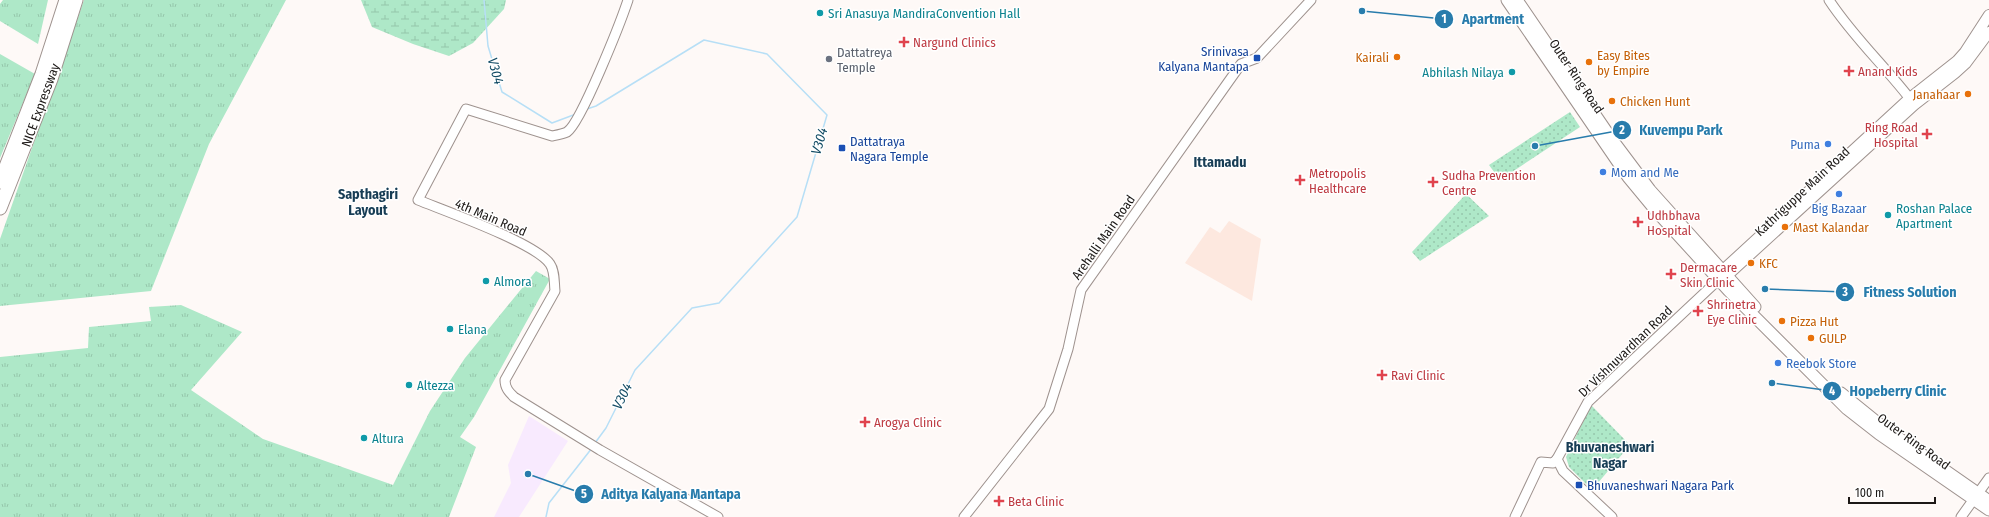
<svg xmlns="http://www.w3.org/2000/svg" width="1989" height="517" viewBox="0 0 1989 517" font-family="'Fira Sans Condensed',sans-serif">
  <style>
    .commercial { fill: #f8eafe }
    .built { fill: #fde8df }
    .grass { fill: url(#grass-tufts) }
    .wetland { fill: url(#wetland-marsh) }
    .park { fill: url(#park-dots) }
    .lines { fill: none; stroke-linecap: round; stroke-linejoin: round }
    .stream { stroke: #b7dff6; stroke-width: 1.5 }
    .tertiary-casing { stroke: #9e928e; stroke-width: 11 }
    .secondary-casing { stroke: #9e928e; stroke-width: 12 }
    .trunk-casing { stroke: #9e928e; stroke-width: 13 }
    .motorway-casing { stroke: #9e928e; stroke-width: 15 }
    .tertiary { stroke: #fff; stroke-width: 9 }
    .secondary { stroke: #fff; stroke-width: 10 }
    .trunk { stroke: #fff; stroke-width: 11 }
    .motorway { stroke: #fff; stroke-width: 13 }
    .culture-dot { fill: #0f9aa8; stroke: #fff; stroke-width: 1.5 }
    .health-dot { fill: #e0444e; stroke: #fff; stroke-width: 1.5 }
    .food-dot { fill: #e8710a; stroke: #fff; stroke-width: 1.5 }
    .transit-dot { fill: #1a4fb4; stroke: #fff; stroke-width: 1.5 }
    .worship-dot { fill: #6b7280; stroke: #fff; stroke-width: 1.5 }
    .shop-dot { fill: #3f7fe0; stroke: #fff; stroke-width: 1.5 }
    .labels { text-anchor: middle; stroke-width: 3; stroke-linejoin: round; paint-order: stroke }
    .culture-label { font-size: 13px; fill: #0d838f; stroke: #fff; text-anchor: start }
    .health-label { font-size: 13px; fill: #be3a42; stroke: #fff; text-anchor: start }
    .transit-label { font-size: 13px; fill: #164399; stroke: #fff; text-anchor: start }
    .worship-label { font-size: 13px; fill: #5b616d; stroke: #fff; text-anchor: start }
    .food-label { font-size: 13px; fill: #c56008; stroke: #fff; text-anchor: start }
    .street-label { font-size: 13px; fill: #1c1816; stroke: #fff }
    .shop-label { font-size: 13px; fill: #366cbe; stroke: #fff; text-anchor: start }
    .water-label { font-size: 14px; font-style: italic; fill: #134c65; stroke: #fff }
    .neighbourhood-label { font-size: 14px; font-weight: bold; fill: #173d55; stroke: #fff }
    .leader { fill: none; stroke: #287cac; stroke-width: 1.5 }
    .callout-dot { fill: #287cac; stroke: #fff; stroke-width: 1.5 }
    .mark-label { font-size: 12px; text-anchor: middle; font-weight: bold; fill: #fff }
    .callout-label { font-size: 14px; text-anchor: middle; font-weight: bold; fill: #287cac; stroke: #fff; stroke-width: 3; stroke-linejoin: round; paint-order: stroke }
  </style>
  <defs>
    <pattern id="grass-tufts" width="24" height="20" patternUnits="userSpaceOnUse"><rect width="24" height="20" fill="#aee8c8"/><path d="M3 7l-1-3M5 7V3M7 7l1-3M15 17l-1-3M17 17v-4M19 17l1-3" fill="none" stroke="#95c6ab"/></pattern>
    <pattern id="wetland-marsh" width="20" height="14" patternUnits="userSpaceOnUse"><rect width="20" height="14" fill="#aee8c8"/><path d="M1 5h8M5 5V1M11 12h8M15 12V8" fill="none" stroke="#95c6ab"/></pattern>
    <pattern id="park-dots" width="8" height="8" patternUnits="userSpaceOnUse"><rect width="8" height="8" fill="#aee8c8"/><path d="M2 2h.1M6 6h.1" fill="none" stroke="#95c6ab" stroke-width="1.8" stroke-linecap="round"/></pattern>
  </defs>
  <rect width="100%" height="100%" fill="#fef9f7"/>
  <path class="commercial" d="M 529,416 L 568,441 L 519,517 L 494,517 L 511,483 L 508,465 Z"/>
  <path class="built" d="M 1229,221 L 1261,239 L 1252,301 L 1185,263 L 1210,227 L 1220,233 Z"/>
  <g class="grass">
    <path d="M 3,0 L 48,0 L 38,44 L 0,21 L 0,4 Z"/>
    <path d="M 84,0 L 286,0 L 209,144 L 151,291 L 0,306 L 0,239 Z"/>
    <path d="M 0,54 L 35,74 L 0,158 Z"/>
    <path d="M 536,271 L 550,279 L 474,417 L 460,437 L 476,447 L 449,517 L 0,517 L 0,357 L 88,348 L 89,327 L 151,321 L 149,307 L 181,305 L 242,332 L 191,390 L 263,439 L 393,485 L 430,411 L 465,358 Z"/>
  </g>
  <path class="wetland" d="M 361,0 L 506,0 L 504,9 L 473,43 L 449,56 L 413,44 L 372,27 Z"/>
  <g class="park">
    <path d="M 1570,112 L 1580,127 L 1500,180 L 1489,165 Z"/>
    <path d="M 1466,194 L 1489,216 L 1420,261 L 1412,252 Z"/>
    <path d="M 1591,405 L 1630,445 L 1592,490 L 1569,467 L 1566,457 Z"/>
  </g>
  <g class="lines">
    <g class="stream">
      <path d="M 484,0 L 488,46 L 502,92 L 552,123 L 576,114"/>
      <path d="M 587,109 L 596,106 L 704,40 L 767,54 L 827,115 L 797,217 L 719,303 L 692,308 L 635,370 L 606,428 L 595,443"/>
      <path d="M 546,517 L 549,503 L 592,448"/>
    </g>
    <g class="tertiary-casing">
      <g id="tertiary">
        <path d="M 628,0 C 621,21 581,123 567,132 C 563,134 557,135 552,136 L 466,109 L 418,200 C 445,211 536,243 550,264 C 555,271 554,282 555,291 L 505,380 C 505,388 509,392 514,397 L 600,450 L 718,517"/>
        <path d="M 1829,0 C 1853,37 1887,68 1914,104"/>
        <path d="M 964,517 L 1049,409 L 1068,349 L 1081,290 L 1241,64 L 1257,58 L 1311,0"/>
        <path d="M 1515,517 L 1541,462 L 1553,463 L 1557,459"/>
        <path d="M 1612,517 L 1563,471 L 1557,459 L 1588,402 L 1715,283"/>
        <path d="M 1961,517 L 1989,478"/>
      </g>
    </g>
    <g class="secondary-casing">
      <path id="secondary" d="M 1989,15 L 1965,52 L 1957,61 L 1910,98 L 1722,271 L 1716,277 L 1715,283 L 1721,281 L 1914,105 L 1955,73 L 1966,63 L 1989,32"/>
    </g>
    <g class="trunk-casing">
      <g id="trunk">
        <path d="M 1507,0 L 1628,177 L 1657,212 L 1729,291 L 1847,409 L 1879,434 L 1989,510"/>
        <path d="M 1517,0 L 1611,138 L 1650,190 L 1755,307"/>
        <path d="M 1841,393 L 1883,427 L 1989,501"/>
      </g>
    </g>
    <g class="motorway-casing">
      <g id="motorway">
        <path d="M 0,182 L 42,74 L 66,0"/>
        <path d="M 0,208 L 51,79 L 76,0"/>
      </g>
    </g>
    <use href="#tertiary" class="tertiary"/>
    <use href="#secondary" class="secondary"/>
    <use href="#trunk" class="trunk"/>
    <use href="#motorway" class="motorway"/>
  </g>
  <g class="culture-dot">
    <circle cx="820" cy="13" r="4"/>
    <circle cx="1512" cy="72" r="4"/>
    <circle cx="1888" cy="215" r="4"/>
    <circle cx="486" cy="281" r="4"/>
    <circle cx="450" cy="329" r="4"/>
    <circle cx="409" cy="385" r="4"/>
    <circle cx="364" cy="438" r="4"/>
  </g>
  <g class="health-dot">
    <path d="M902 36h4v4h4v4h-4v4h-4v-4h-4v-4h4z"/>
    <path d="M1847 65h4v4h4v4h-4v4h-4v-4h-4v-4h4z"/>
    <path d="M1925 128h4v4h4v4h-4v4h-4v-4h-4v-4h4z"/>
    <path d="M1298 174h4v4h4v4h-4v4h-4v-4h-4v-4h4z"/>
    <path d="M1431 176h4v4h4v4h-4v4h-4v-4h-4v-4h4z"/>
    <path d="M1636 216h4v4h4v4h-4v4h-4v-4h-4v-4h4z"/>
    <path d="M1669 268h4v4h4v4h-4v4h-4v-4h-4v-4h4z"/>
    <path d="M1696 305h4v4h4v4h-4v4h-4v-4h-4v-4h4z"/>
    <path d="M1380 369h4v4h4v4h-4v4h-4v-4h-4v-4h4z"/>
    <path d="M863 416h4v4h4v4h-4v4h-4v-4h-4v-4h4z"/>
    <path d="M997 495h4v4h4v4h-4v4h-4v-4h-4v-4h4z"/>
  </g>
  <g class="food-dot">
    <circle cx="1397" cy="57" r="4"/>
    <circle cx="1589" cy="62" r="4"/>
    <circle cx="1968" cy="94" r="4"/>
    <circle cx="1612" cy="101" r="4"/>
    <circle cx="1785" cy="227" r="4"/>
    <circle cx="1751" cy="263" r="4"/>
    <circle cx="1782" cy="321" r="4"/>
    <circle cx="1811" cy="338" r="4"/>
  </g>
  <g class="transit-dot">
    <rect x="1253" y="54" width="8" height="8" rx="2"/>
    <rect x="838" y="144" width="8" height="8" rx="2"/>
    <rect x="1575" y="481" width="8" height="8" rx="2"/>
  </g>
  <circle class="worship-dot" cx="829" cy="59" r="4"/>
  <g class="shop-dot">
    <circle cx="1828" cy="144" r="4"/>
    <circle cx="1603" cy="172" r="4"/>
    <circle cx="1839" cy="194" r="4"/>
    <circle cx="1778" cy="363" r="4"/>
  </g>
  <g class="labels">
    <g class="culture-label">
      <text x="828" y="18">Sri Anasuya MandiraConvention Hall</text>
      <text x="1504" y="77" text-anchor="end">Abhilash Nilaya</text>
      <text x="1896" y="213">Roshan Palace<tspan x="1896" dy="15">Apartment</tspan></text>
      <text x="494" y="286">Almora</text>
      <text x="458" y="334">Elana</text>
      <text x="417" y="390">Altezza</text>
      <text x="372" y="443">Altura</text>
    </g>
    <g class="health-label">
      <text x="913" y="47">Nargund Clinics</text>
      <text x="1858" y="76">Anand Kids</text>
      <text x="1918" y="132" text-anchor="end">Ring Road<tspan x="1918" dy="15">Hospital</tspan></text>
      <text x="1309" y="178">Metropolis<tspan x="1309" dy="15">Healthcare</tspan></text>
      <text x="1442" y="180">Sudha Prevention<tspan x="1442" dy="15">Centre</tspan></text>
      <text x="1647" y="220">Udhbhava<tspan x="1647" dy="15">Hospital</tspan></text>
      <text x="1680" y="272">Dermacare<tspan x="1680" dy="15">Skin Clinic</tspan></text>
      <text x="1707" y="309">Shrinetra<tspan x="1707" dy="15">Eye Clinic</tspan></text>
      <text x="1391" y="380">Ravi Clinic</text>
      <text x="874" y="427">Arogya Clinic</text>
      <text x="1008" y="506">Beta Clinic</text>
    </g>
    <g class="transit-label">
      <text x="1249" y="56" text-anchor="end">Srinivasa<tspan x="1249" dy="15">Kalyana Mantapa</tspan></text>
      <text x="850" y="146">Dattatraya<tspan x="850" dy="15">Nagara Temple</tspan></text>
      <text x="1587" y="490">Bhuvaneshwari Nagara Park</text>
    </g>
    <g class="worship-label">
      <text x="837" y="57">Dattatreya<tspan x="837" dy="15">Temple</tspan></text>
    </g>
    <g class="food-label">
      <text x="1597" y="60">Easy Bites<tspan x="1597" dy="15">by Empire</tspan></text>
      <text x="1389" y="62" text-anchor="end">Kairali</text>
      <text x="1960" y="99" text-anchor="end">Janahaar</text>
      <text x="1620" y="106">Chicken Hunt</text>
      <text x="1793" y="232">Mast Kalandar</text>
      <text x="1759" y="268">KFC</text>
      <text x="1790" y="326">Pizza Hut</text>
      <text x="1819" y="343">GULP</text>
    </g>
    <g class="street-label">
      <text transform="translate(1577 76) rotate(56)" y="5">Outer Ring Road</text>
      <text transform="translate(40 105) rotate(-70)" y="5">NICE Expressway</text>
      <text transform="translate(1802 191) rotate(-43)" y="5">Kathriguppe Main Road</text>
      <text transform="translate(491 217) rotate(23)" y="5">4th Main Road</text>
      <text transform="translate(1103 237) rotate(-55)" y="5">Arehalli Main Road</text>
      <text transform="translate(1625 351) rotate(-44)" y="5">Dr Vishnuvardhan Road</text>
      <text transform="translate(1914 441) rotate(36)" y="5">Outer Ring Road</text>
    </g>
    <g class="shop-label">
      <text x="1820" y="149" text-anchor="end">Puma</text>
      <text x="1611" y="177">Mom and Me</text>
      <text x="1839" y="213" text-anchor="middle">Big Bazaar</text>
      <text x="1786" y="368">Reebok Store</text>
    </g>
    <g class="water-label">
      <text transform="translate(496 71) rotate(74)" y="5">V304</text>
      <text transform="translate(819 141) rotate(-74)" y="5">V304</text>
      <text transform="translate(622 396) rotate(-64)" y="5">V304</text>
    </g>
    <g class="neighbourhood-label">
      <text x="1220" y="167">Ittamadu</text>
      <text x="368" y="199">Sapthagiri<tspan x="368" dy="16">Layout</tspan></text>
      <text x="1610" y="452">Bhuvaneshwari<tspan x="1610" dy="16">Nagar</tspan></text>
    </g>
  </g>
  <path class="leader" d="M1362 11L1444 19M1535 146L1622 130M1765 289L1845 292M1772 383L1832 391M528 474L584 494"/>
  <g class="callout-dot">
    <circle cx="1362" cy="11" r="4"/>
    <circle cx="1535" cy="146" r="4"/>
    <circle cx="1765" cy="289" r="4"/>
    <circle cx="1772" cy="383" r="4"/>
    <circle cx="528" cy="474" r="4"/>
    <circle cx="1444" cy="19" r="10"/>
    <circle cx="1622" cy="130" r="10"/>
    <circle cx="1845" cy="292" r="10"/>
    <circle cx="1832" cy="391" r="10"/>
    <circle cx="584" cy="494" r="10"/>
  </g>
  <g class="mark-label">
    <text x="1444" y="23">1</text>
    <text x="1622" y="134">2</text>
    <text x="1845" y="296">3</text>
    <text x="1832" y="395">4</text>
    <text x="584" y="498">5</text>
  </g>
  <g class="callout-label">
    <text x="1493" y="24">Apartment</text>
    <text x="1681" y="135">Kuvempu Park</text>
    <text x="1910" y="297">Fitness Solution</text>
    <text x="1898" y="396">Hopeberry Clinic</text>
    <text x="671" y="499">Aditya Kalyana Mantapa</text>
  </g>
  <path d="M1849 497v6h86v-6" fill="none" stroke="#1c1816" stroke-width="2"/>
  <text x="1855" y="497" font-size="12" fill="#1c1816" stroke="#ffffff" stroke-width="3" paint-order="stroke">100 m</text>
</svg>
